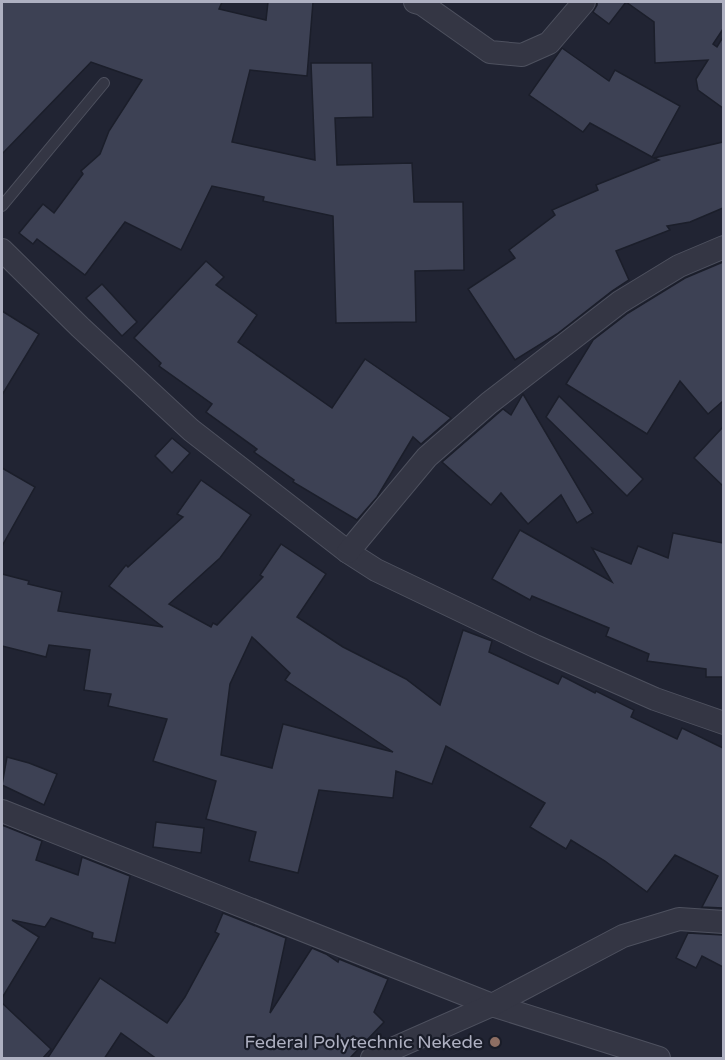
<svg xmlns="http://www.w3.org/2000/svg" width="725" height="1060" viewBox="0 0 725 1060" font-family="'Varela Round',sans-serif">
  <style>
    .building { fill: #3d4154; stroke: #1b1e2a; stroke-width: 1.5; fill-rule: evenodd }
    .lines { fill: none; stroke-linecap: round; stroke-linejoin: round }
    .service-casing { stroke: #4e515f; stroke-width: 12 }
    .minor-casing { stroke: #4e515f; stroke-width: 24 }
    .service { stroke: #343644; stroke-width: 10 }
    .minor { stroke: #343644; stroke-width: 22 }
    .education-dot { fill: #8d6e63; stroke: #191c28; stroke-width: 2 }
    .labels { text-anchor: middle; stroke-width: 4.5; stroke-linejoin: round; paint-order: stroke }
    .poi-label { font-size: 18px; fill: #aeb0c1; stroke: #191c28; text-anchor: end }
  </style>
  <rect width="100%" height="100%" fill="#212433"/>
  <g class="building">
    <path d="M 2,2 L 222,2 L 219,9 L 266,20 L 268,2 L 313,2 L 307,76 L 250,70 L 232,142 L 315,160 L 311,63 L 372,63 L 373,117 L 335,118 L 337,165 L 412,163 L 414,202 L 463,202 L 464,270 L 415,271 L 416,322 L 336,323 L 333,216 L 263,201 L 264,197 L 212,186 L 181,250 L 125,222 L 85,275 L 37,239 L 33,244 L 19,233 L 43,204 L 54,213 L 83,174 L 81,171 L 100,154 L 109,131 L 142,80 L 91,62 L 2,154 Z"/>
    <path d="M 597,2 L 723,2 L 723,29 L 713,44 L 717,47 L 723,37 L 723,108 L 698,90 L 696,79 L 708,60 L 655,63 L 654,22 L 626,2 L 609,24 L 593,12 L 597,5 Z"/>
    <path d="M 562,48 L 609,81 L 615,70 L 680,106 L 652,157 L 590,123 L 583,132 L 529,95 Z"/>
    <path d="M 723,142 L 723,208 L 690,222 L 667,226 L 670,230 L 616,251 L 629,280 L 612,291 L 557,334 L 515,360 L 468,289 L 515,258 L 509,250 L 555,215 L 552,210 L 598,190 L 596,185 L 659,160 L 654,158 Z"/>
    <path d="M 206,261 L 224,277 L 216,285 L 257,315 L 238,342 L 332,408 L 365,359 L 451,418 L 421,444 L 413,437 L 377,497 L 357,520 L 293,482 L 294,480 L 254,452 L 257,449 L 206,412 L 212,404 L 159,366 L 161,363 L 134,338 Z"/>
    <path d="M 723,262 L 723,401 L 708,414 L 680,381 L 647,434 L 566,384 L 593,340 L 628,313 L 685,278 Z"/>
    <path d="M 102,284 L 137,322 L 122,336 L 86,298 Z"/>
    <path d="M 2,311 L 39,334 L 2,395 Z"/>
    <path d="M 523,394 L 593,513 L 577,523 L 561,495 L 528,524 L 501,493 L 491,505 L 442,462 L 503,409 L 511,415 Z"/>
    <path d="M 559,396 L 643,479 L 627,496 L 546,417 Z"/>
    <path d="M 723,427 L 723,486 L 694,458 Z"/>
    <path d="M 172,438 L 190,453 L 172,473 L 155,456 Z"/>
    <path d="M 2,468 L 35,487 L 2,546 Z"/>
    <path d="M 201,480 L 251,515 L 220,558 L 169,604 L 211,627 L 213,623 L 217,625 L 263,577 L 260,575 L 281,544 L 326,574 L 297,617 L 343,647 L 406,679 L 440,705 L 463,630 L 492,641 L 489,652 L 558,684 L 562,676 L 595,693 L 596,691 L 634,710 L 631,717 L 677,739 L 682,728 L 723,748 L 723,908 L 702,907 L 718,876 L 675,855 L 647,892 L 605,861 L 571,840 L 566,849 L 530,827 L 545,803 L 446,746 L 432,784 L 396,771 L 393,798 L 319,790 L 298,873 L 249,861 L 256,832 L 206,819 L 216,781 L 153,761 L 167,719 L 108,706 L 111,694 L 84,690 L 90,650 L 49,645 L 46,657 L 2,646 L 2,574 L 29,581 L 28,584 L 62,592 L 58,611 L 163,627 L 109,586 L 126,565 L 128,567 L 183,517 L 177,514 ZM 252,637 L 290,673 L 285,680 L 393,752 L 283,724 L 272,768 L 221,755 L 230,684 Z"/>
    <path d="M 520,530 L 612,582 L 592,548 L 631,564 L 638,546 L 668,558 L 673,533 L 723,543 L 723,677 L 706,677 L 706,669 L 647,661 L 649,654 L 606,636 L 609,628 L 532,596 L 530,600 L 492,579 Z"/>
    <path d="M 7,757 L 29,763 L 57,774 L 44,805 L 2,785 Z"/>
    <path d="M 156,822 L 204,828 L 201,853 L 153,847 Z"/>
    <path d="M 2,825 L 42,841 L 36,860 L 78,875 L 82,857 L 130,876 L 115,943 L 92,938 L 93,933 L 51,918 L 45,927 L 12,920 L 39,937 L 2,998 Z"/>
    <path d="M 223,913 L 286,938 L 270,1013 L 312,948 L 326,954 L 338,962 L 339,959 L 388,979 L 374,1012 L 384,1022 L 349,1059 L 157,1059 L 121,1033 L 104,1059 L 47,1059 L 100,978 L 167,1023 L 185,997 L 219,934 L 215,932 Z"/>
    <path d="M 688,933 L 723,935 L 723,967 L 702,956 L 696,968 L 676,958 Z"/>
    <path d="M 2,1003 L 51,1049 L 42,1059 L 2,1059 Z"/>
  </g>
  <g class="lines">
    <g class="service-casing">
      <path id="service" d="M 2,206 L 104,83"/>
    </g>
    <g class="minor-casing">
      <g id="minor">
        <path d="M 415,2 L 422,4 L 490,52 L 522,55 L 549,43 L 584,2"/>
        <path d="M 2,250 L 80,327 L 191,430 L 348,552 L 376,570 L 535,646 L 655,699 L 724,723"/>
        <path d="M 348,552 L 427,457 L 489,403 L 620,302 L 679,266 L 724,247"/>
        <path d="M 2,811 L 492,1005 L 659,1058"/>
        <path d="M 372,1058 L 492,1005 L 623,936 L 679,919 L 724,922"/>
      </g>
    </g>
    <use href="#service" class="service"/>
    <use href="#minor" class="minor"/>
  </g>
  <circle class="education-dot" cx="495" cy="1042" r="6"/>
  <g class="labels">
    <g class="poi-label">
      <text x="483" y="1048">Federal Polytechnic Nekede</text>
    </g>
  </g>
  <rect width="725" height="1060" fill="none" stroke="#aeb0c1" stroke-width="6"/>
</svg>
